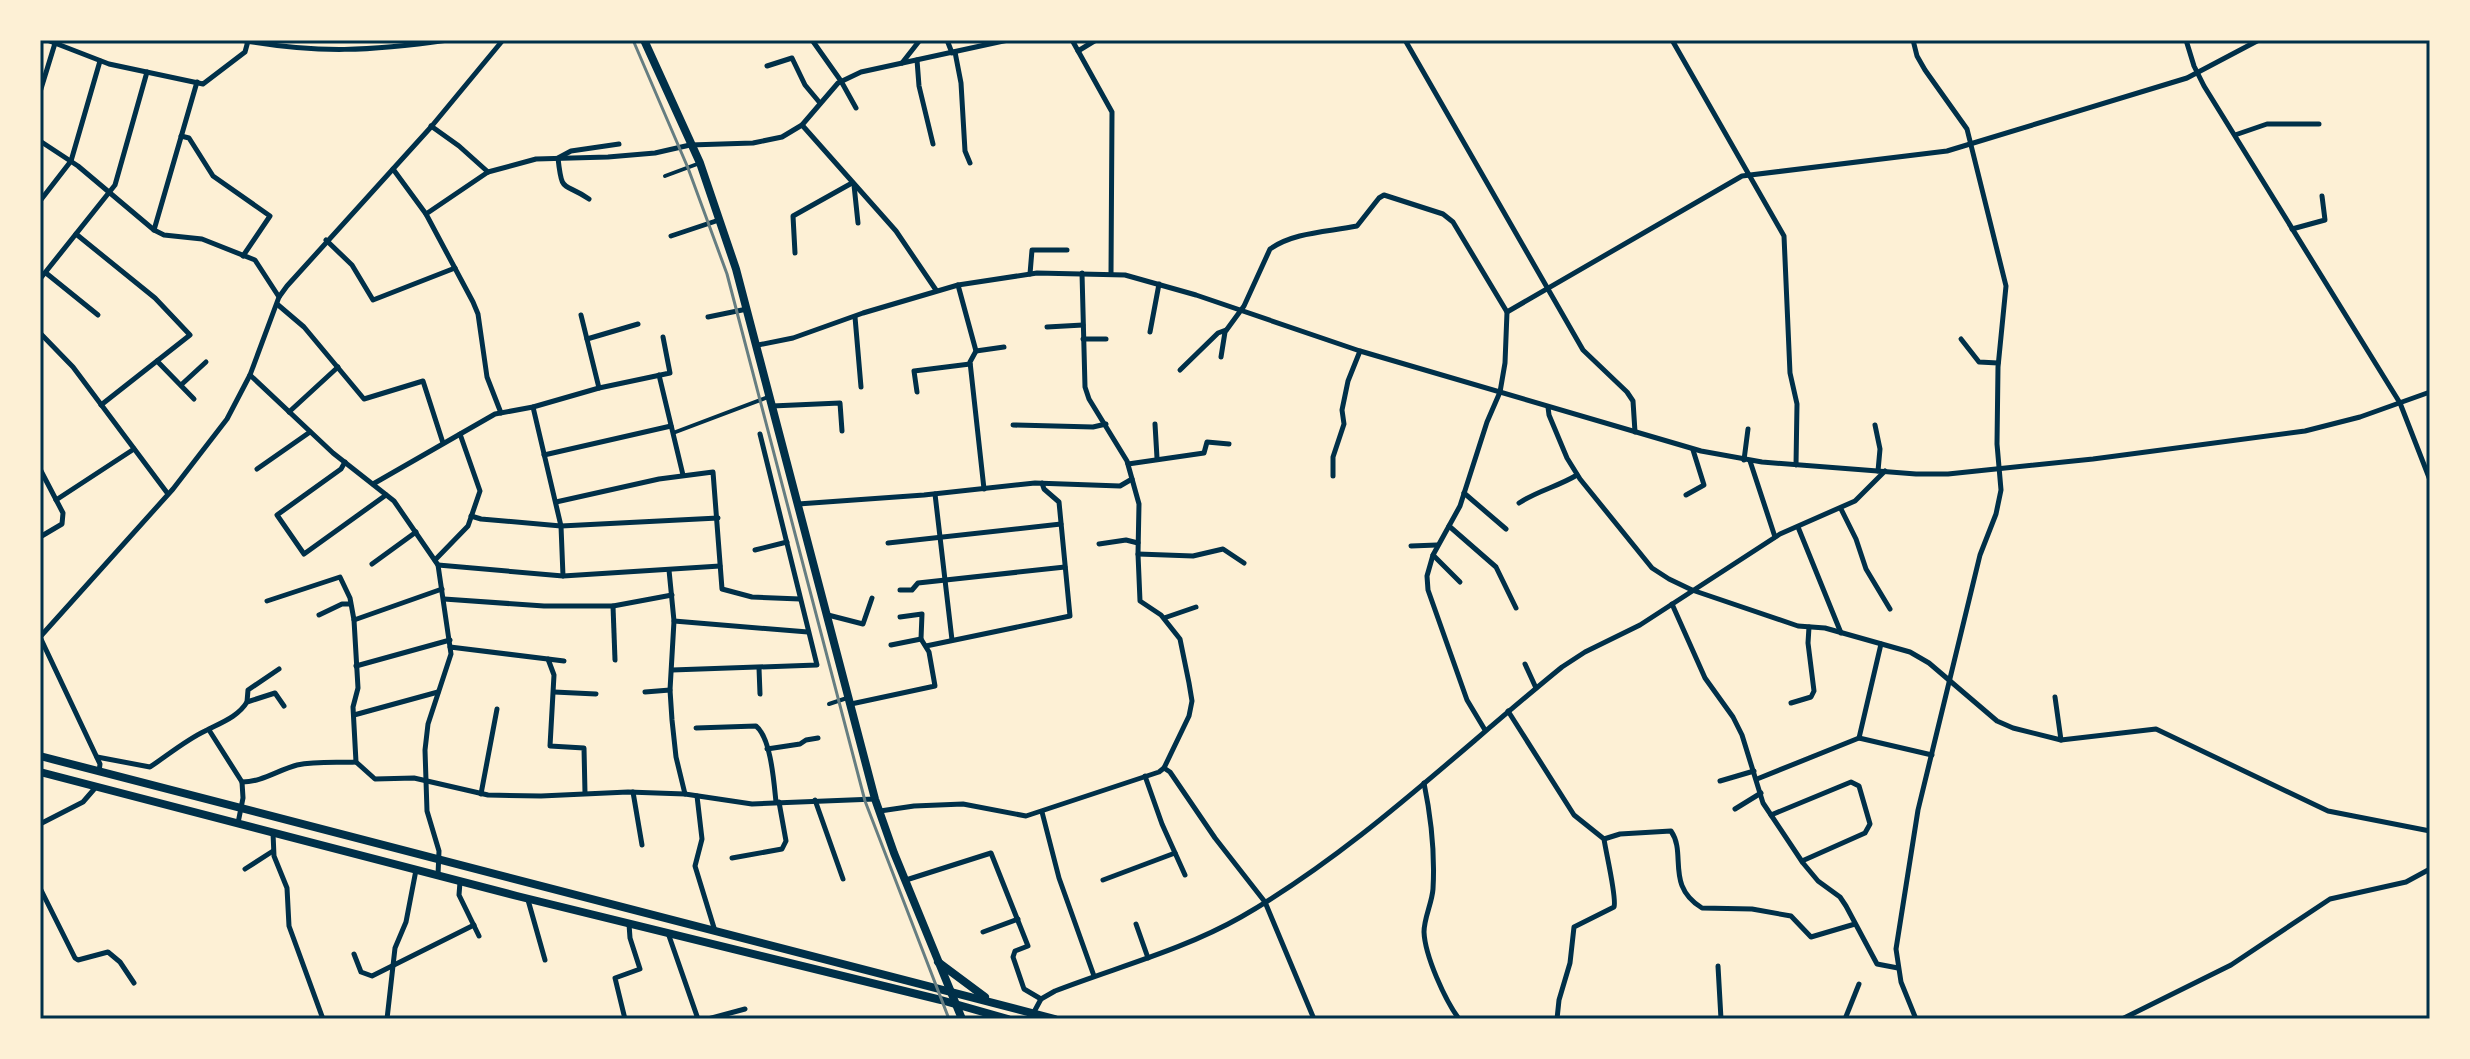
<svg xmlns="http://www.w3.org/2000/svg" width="2470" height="1059" viewBox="0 0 2470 1059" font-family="Arial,sans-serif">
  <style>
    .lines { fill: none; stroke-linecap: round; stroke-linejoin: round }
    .pedestrian { stroke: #003049; stroke-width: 4 }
    .minor { stroke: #003049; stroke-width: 5 }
    .primary { stroke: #003049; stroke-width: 8 }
    .trunk { stroke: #003049; stroke-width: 8 }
    .rail { stroke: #657d81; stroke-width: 3 }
    .neatline { fill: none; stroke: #003049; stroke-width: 3 }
  </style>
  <rect width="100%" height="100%" fill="#fdf0d5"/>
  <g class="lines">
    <g class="pedestrian">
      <path d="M 665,176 L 700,163"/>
      <path d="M 673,433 L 768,397"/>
      <path d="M 829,704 L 847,698"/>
    </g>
    <g class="minor">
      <path d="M 47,40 L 109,64 L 203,84 L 245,52 L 248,41"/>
      <path d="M 241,40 C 317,54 372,51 448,40"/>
      <path d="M 812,40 L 841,81 L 856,108"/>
      <path d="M 947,40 L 952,53"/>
      <path d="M 1072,40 L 1112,112 L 1111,274"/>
      <path d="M 1405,40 L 1583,350 L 1627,392 L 1633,401 L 1635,432"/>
      <path d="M 1672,40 L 1784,236 L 1790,373 L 1797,404 L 1796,465"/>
      <path d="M 1913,40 L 1917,56 L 1925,70 L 1967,129 L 2006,286 L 1998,367 L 1997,444 L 2001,490 L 1996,514 L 1980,555 L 1918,810 L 1896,949 L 1901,982 L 1916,1019"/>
      <path d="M 2186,40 L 2194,66 L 2204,86 L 2400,403 L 2430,480"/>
      <path d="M 1078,51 L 1096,40"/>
      <path d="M 955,52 L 961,83 L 965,151 L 970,163"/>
      <path d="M 917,60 L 919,86 L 933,144"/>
      <path d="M 902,63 L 920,40"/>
      <path d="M 767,66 L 792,58 L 805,85 L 820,103"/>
      <path d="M 40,92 L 56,40"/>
      <path d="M 802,125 L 896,231 L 936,290"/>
      <path d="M 431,126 L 459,146 L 488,172"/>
      <path d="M 2235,135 L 2267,124 L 2319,124"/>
      <path d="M 181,136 L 189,138 L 213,176 L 270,216 L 243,256"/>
      <path d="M 40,141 L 78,166 L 154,230 L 164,235 L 202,239 L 255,260 L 279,297"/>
      <path d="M 393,169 L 426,214 L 473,302 L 478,314 L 487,377 L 501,413"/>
      <path d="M 854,185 L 858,223"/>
      <path d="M 589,199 C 563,181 562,195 558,158 L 571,151 L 619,144"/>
      <path d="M 40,201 L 71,161 L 100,61"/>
      <path d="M 426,214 L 488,172 L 536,159 L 608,157 L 655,153 L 690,145 L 753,143 L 782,137 L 802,125 L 838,83 L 861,72 L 1008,40"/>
      <path d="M 2292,229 L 2325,220 L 2322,196"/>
      <path d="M 154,230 L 197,82"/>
      <path d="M 76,234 L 155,298 L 190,335 L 101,405"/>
      <path d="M 671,236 L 719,220"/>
      <path d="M 326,240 L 352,265 L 373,300 L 455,268"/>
      <path d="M 795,253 L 793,216 L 852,183"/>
      <path d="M 46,273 L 98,315"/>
      <path d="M 1030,274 L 1032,250 L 1067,250"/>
      <path d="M 40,279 L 115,185 L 147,72"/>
      <path d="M 958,285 L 976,351 L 970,362 L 984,489"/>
      <path d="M 277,304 L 304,327 L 364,399 L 423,381 L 443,443"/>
      <path d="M 1507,312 L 1742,176 L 1947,151 L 2187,78 L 2259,40"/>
      <path d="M 581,315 L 599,388"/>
      <path d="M 708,317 L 747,309"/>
      <path d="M 855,317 L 861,387"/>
      <path d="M 1047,327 L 1083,325"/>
      <path d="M 1150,332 L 1159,284"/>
      <path d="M 40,333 L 73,367 L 168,494"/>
      <path d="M 587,339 L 638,324"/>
      <path d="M 1083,339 L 1106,339"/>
      <path d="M 1961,339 L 1979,362 L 1998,363"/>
      <path d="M 758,345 L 793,338 L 863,313 L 958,285 L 1037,273 L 1125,275 L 1196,295 L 1360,351 L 1701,451 L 1762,462 L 1916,474 L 1948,474 L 2093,459 L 2305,431 L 2360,417 L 2430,392"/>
      <path d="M 976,351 L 1004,347"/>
      <path d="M 1221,357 L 1225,332 L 1244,306 L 1270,249 C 1294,232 1328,232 1357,226 L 1379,198 L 1384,195 L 1443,214 L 1453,222 L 1507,312 L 1505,363 L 1500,392 L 1487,422 L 1460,506 L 1433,555 L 1427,576 L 1428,590 L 1467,700 L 1485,730"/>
      <path d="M 157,361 L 194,399"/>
      <path d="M 1180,370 L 1218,333 L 1226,330"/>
      <path d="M 250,375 L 333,453 L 394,501 L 438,565 L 451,654 L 428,724 L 425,750 L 427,811 L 439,851 L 438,875"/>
      <path d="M 659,375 L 683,475"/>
      <path d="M 181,385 L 206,362"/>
      <path d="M 917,392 L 914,371 L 970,364"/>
      <path d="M 772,406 L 840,403 L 842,431"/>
      <path d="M 533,407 L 561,526 L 563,576"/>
      <path d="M 1548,407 L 1549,415 L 1567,458 L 1580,479 L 1652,568 L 1669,579 L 1692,590 L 1798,626 L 1825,628 L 1910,652 L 1929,663 L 1997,721 L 2013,728 L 2061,740 L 2156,729 L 2328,811 L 2430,831"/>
      <path d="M 289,412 L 338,367"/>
      <path d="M 1155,424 L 1157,458"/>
      <path d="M 1013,425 L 1093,427 L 1106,424"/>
      <path d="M 1875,425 L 1880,449 L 1878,471"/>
      <path d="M 544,455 L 671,426"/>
      <path d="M 1744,460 L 1748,429"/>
      <path d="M 1750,461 L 1775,537"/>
      <path d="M 345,462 L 341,469 L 277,515 L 304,554 L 386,495"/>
      <path d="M 1128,464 L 1204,453 L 1207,442 L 1229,444"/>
      <path d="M 40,469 L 63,513 L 62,524 L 40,537"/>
      <path d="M 257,469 L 310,432"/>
      <path d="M 1333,476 L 1333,457 L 1344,424 L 1342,410 L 1348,381 L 1360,351"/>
      <path d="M 373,484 L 495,414 L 533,407 L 599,388 L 670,373 L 663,337"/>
      <path d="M 1464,493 L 1506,529"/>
      <path d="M 935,494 L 952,640"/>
      <path d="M 1686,495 L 1704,485 L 1693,450"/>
      <path d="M 56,500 L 134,449"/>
      <path d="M 556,502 L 659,479 L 713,472 L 722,589 L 752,597 L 800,599"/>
      <path d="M 1519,503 C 1539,490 1557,487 1577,475"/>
      <path d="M 798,504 L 924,495 L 1035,483 L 1120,486 L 1132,479"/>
      <path d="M 1841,509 L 1856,539 L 1866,569 L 1890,609"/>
      <path d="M 471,516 L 481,519 L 561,526 L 718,518"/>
      <path d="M 1449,526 L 1496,567 L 1516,608"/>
      <path d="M 1798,527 L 1841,633"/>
      <path d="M 888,543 L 1061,524"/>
      <path d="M 1099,544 L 1126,540 L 1138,543"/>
      <path d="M 1411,546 L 1437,545"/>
      <path d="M 755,550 L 787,542"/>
      <path d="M 1138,554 L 1193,556 L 1223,549 L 1244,563"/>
      <path d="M 1433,555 L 1460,582"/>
      <path d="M 435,560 L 468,526 L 480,491 L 460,434"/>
      <path d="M 372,564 L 416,532"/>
      <path d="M 438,565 L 563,576 L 720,566"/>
      <path d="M 669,570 L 674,621 L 670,690 L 672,720 L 676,757 L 685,794"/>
      <path d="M 900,590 L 912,590 L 918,583 L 1065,567"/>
      <path d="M 444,599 L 544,606 L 613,606 L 672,595"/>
      <path d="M 267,601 L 340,577 L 350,598 L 354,620 L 358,688 L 353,707 L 356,762 L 375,779 L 414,778 L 488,795 L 541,796 L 628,792 L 685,794 L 752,804 L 875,799"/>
      <path d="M 1672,604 L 1705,678 L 1733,717 L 1742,735 L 1763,803 L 1803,863 L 1818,881 L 1840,897 L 1846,906 L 1877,964 L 1898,968"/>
      <path d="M 613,606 L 615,660"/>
      <path d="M 319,615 L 342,604 L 350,604"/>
      <path d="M 828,615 L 863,624 L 872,598"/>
      <path d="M 1164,618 L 1196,607"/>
      <path d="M 354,620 L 442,589"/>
      <path d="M 674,621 L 808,632"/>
      <path d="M 40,637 L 173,489 L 227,419 L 250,375 L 279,297 L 287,286 L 431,127 L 503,40"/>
      <path d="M 40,637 L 100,764 L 99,772"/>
      <path d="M 891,645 L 921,639"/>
      <path d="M 926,646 L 1070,616 L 1059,502 L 1044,489 L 1042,483"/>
      <path d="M 450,647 L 564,661"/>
      <path d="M 548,659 L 554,675 L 550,746 L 584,748 L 585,793"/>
      <path d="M 1525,664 L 1536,688"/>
      <path d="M 356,666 L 450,640"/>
      <path d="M 759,668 L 760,694"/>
      <path d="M 672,670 L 817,665 L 760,434"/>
      <path d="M 554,692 L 596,694"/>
      <path d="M 645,692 L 670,690"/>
      <path d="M 2055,697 L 2061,740"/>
      <path d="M 247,702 L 248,690 L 279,669"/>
      <path d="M 1791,703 L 1811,697 L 1814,691 L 1808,643 L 1809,627"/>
      <path d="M 851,704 L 935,686 L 929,652 L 921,639 L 922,614 L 900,617"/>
      <path d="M 1508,711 L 1574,815 L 1604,839 C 1606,853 1617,898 1614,907 L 1574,927 L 1570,963 L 1559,1000 L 1557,1019"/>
      <path d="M 354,715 L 438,692"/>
      <path d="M 696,728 L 756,726 C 771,738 774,783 776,802"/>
      <path d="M 209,730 L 242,782 L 243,798 L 238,823"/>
      <path d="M 1859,738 L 1881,644"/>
      <path d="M 767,749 L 800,744 L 806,740 L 818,738"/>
      <path d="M 97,757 L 150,767 C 168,755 186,740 205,731 C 220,723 238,717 247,702 L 275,693 L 284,706"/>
      <path d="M 1164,768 L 1170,772 L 1215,838 L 1265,902 L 1314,1019"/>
      <path d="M 1145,776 L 1162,824 L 1185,875"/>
      <path d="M 1757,779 L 1859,738 L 1932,755"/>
      <path d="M 1720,781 L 1754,771"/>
      <path d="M 242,782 C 262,782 278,770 297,765 C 316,761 337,763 356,762"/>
      <path d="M 1424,783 C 1431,817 1435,854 1433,889 C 1432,903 1424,918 1424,932 C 1425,956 1445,1000 1459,1019"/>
      <path d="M 633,792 L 642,845"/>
      <path d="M 481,794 L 497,709"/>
      <path d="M 697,796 L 702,839 L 695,866 L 715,931"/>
      <path d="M 815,800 L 843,879"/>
      <path d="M 1735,809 L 1761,793"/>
      <path d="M 880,811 L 914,806 L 963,804 L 1026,816 L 1159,772 L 1164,768 L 1189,716 L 1192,701 L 1189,683 L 1180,639 L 1161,615 L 1140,601 L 1138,554 L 1139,504 L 1127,461 L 1089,399 L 1085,387 L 1082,273"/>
      <path d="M 1042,812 L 1059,878 L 1094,976"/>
      <path d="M 1771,815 L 1851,782 L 1859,786 L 1870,824 L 1865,833 L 1802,861"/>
      <path d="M 40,824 L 83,802 L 96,787"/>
      <path d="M 273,833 L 274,856 L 287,888 L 289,926 L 323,1019"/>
      <path d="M 1604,839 L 1620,834 L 1671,831 C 1687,854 1665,885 1702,908 L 1752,909 L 1791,916 L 1811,937 L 1855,924"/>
      <path d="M 732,858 L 782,849 L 786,841 L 779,802"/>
      <path d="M 245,869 L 273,851"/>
      <path d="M 906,880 L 991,853 L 1028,946 L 1015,951 L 1013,957 L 1024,989 L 1041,999"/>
      <path d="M 1103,880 L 1175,853"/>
      <path d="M 460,882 L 459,895 L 479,936"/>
      <path d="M 40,888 L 75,958 L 78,960 L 108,952 L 120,962 L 134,983"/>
      <path d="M 528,900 L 545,960"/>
      <path d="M 1136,924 L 1148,958"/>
      <path d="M 983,932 L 1018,919"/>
      <path d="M 668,933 L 698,1019"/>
      <path d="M 354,954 L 361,972 L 372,976 L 474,925"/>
      <path d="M 1718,966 L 1721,1019"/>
      <path d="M 1034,1012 L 1041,999 L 1055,991 C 1117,967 1183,950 1241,917 C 1359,849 1457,752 1562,667 L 1585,652 L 1640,625 L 1780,534 L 1855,501 L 1885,471"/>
      <path d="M 387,1019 L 395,948 L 406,922 L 416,870"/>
      <path d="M 625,1019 L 615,978 L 640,969 L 630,938 L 629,924"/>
      <path d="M 708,1019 L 745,1009"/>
      <path d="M 1845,1019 L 1859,984"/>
      <path d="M 2122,1019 L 2231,965 L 2330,899 L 2406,882 L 2430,869"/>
    </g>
    <path class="primary" d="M 644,40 L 700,163 L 736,269 L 875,799 L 894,853 L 962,1019"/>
    <g class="trunk">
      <path d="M 40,756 L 1055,1019"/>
      <path d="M 40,772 L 517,896 L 941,1000 L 1008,1019"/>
      <path d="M 938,962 L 985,997"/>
    </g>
    <path class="rail" d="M 633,40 L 688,168 L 727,274 L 865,801 L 949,1019"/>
  </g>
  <rect width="2470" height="1059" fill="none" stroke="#fdf0d5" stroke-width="84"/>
  <rect x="42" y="42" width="2386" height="975" class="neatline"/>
</svg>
